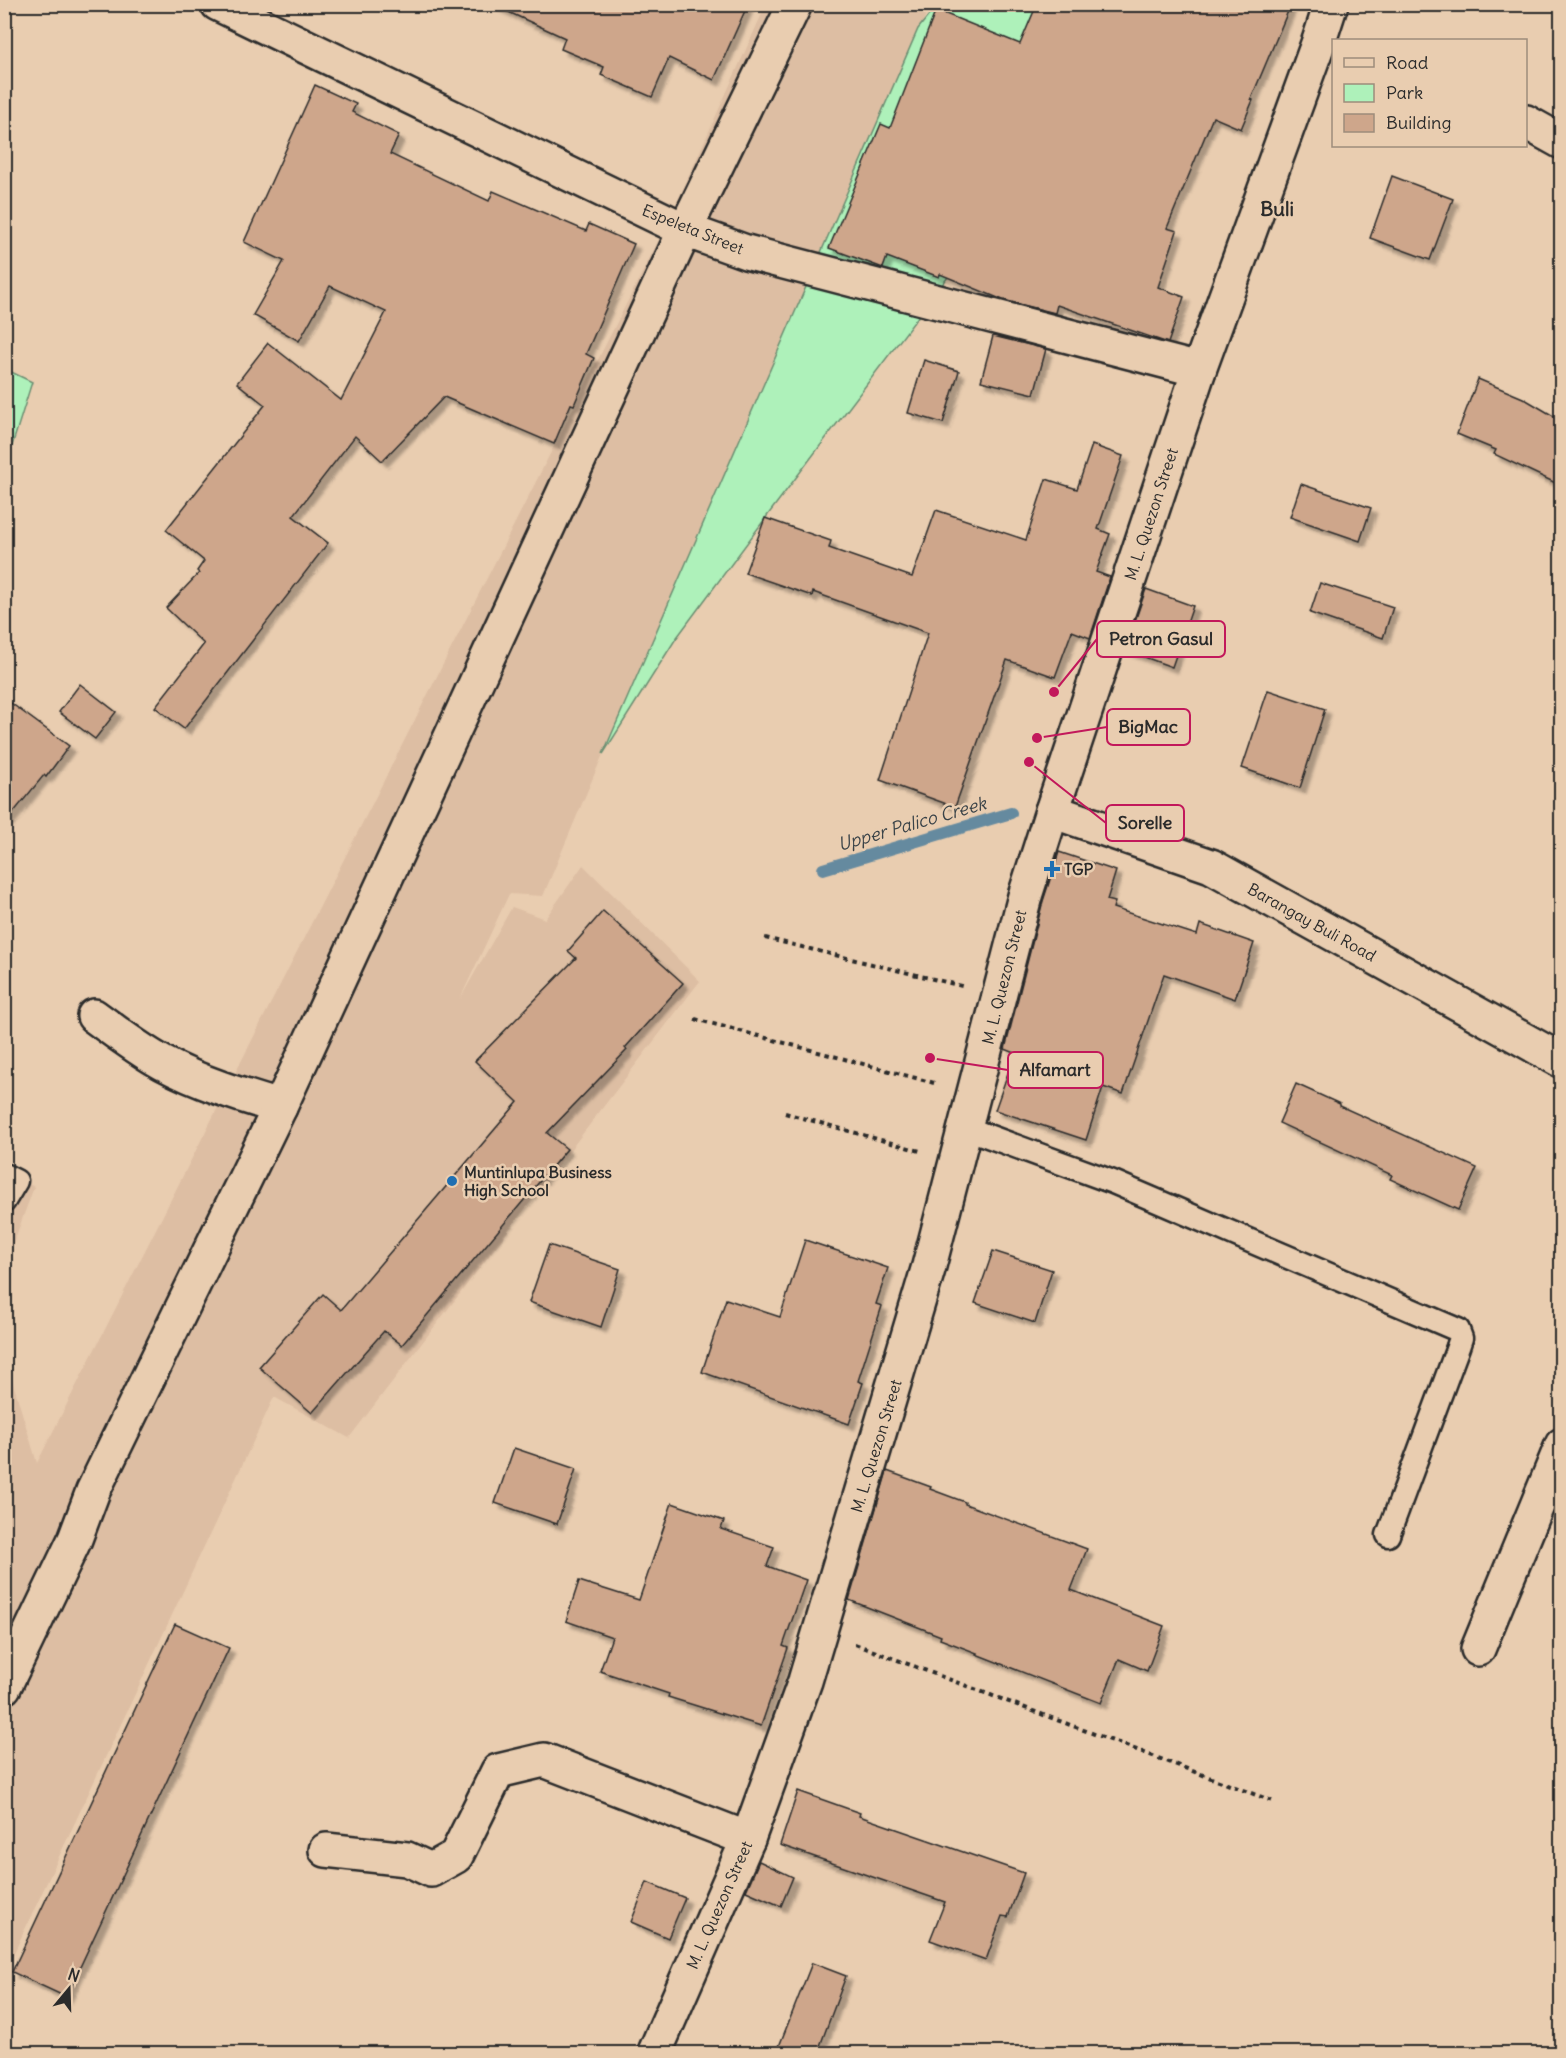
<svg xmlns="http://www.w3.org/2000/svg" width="1566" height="2058" viewBox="0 0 1566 2058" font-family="Delius,sans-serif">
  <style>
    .built { fill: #ddbea3 }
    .green { fill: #aef1ba; stroke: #6c8e72; stroke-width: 1.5 }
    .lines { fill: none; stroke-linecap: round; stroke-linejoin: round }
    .stream { stroke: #658a9f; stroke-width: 12 }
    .building { fill: #cea68b; stroke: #2b2b2b; stroke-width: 1.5; filter: url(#shadow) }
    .lane-casing { stroke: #2b2b2b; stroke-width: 27 }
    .street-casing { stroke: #2b2b2b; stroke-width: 38 }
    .secondary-casing { stroke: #2b2b2b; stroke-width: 38 }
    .path { stroke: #2b2b2b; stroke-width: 4; stroke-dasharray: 4.5 4.5; stroke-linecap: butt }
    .lane { stroke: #e9cdb0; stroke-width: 22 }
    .street { stroke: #e9cdb0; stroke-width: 33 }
    .secondary { stroke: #e9cdb0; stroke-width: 33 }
    .poi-dot { fill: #1f6fb2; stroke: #e9cdb0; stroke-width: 2 }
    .labels { text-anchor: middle; stroke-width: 5; stroke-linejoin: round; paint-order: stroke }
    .street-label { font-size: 16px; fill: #2b2b2b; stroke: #e9cdb0 }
    .poi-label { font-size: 16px; font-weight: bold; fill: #2b2b2b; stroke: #e9cdb0; text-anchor: start }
    .water-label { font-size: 18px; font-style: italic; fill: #3a4348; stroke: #e9cdb0 }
    .quarter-label { font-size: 20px; font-weight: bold; fill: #2b2b2b; stroke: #e9cdb0 }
    .leader { fill: none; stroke: #c2185b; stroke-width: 2 }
    .callout-dot { fill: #c2185b; stroke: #e9cdb0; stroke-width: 2 }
    .callout { fill: #e9cdb0; stroke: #c2185b; stroke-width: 2 }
    .callout-label { font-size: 18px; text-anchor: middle; font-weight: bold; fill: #2b2b2b }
  </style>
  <defs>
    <filter id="shadow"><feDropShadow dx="5.5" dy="5.5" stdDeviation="1.5" flood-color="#0004"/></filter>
  </defs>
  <rect width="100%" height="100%" fill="#e9cdb0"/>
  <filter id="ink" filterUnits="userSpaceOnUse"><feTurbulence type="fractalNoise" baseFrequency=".0167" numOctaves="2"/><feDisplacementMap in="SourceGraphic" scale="12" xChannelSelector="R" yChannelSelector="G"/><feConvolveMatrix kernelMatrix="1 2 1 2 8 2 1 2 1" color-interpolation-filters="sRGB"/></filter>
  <g filter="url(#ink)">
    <g class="built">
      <path d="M 766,5 L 930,5 L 603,754 L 543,896 L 509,894 L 460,999 L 512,907 L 545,919 L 583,865 L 700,981 L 349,1438 L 274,1397 L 5,1972 L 4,1353 L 37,1463 L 668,222 Z"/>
      <path d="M 5,1169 L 34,1187 L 5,1266 Z"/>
    </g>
    <g class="green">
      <path d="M 937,5 L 1154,5 L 773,508 L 675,640 L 603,754 L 918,29 Z"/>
      <path d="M 5,369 L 32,382 L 5,468 Z"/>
    </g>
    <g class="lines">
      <path class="stream" d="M 823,869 L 1011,813"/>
    </g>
    <g class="building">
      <path d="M 491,4 L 748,4 L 714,80 L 669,58 L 652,97 L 601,75 L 604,67 L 561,49 L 565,38 Z"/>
      <path d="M 1037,4 L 1291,4 L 1251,99 L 1253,100 L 1241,129 L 1213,117 L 1167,228 L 1177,231 L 1158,287 L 1184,297 L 1168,343 L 1057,305 L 1055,313 L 1003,300 L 940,274 L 939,277 L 887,257 L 883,268 L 829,248 L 881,124 L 890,128 L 936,10 L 1020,44 Z"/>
      <path d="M 315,85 L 356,104 L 352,112 L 399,135 L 390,154 L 489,201 L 493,191 L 586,231 L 589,224 L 634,244 L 586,354 L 594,358 L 574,405 L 571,404 L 554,444 L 444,397 L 382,461 L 355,436 L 293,516 L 328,543 L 184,729 L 155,707 L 204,644 L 166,608 L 199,573 L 197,571 L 204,561 L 166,530 L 265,405 L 237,383 L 268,343 L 341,400 L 386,312 L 330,286 L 299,341 L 253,315 L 284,261 L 244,242 Z"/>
      <path d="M 1392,176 L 1453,199 L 1430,260 L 1370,238 Z"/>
      <path d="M 993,336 L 1046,349 L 1034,394 L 981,381 Z"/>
      <path d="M 924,360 L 959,371 L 943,423 L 908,413 Z"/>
      <path d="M 1478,379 L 1523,398 L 1562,421 L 1562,486 L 1494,454 L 1496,450 L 1457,434 Z"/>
      <path d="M 1092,445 L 1123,456 L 1098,529 L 1110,534 L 1096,572 L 1110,577 L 1090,638 L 1072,631 L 1055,677 L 1007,660 L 955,807 L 880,780 L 928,633 L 813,592 L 812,596 L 745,573 L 765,518 L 831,541 L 829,548 L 912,577 L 936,510 L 1026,540 L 1046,479 L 1077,489 Z"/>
      <path d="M 1301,484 L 1371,508 L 1360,541 L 1290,517 Z"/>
      <path d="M 1320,583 L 1393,607 L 1383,638 L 1310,613 Z"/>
      <path d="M 1146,589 L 1193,606 L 1172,667 L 1125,650 Z"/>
      <path d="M 80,684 L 116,712 L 95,739 L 59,712 Z"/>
      <path d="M 1268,690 L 1325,709 L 1300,788 L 1242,768 Z"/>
      <path d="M 4,698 L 69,746 L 46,777 L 44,775 L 4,824 Z"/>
      <path d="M 1059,852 L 1116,871 L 1107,900 L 1115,902 L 1113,908 L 1197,935 L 1200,924 L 1254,943 L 1235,999 L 1164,974 L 1123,1094 L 1103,1087 L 1086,1140 L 995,1110 L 1015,1053 L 1005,1049 L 1043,901 Z"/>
      <path d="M 603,911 L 683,983 L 625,1048 L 627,1050 L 547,1133 L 567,1149 L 402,1345 L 384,1331 L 312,1413 L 259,1367 L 323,1294 L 341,1310 L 518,1102 L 475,1061 L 576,958 L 568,951 Z"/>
      <path d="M 1296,1084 L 1340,1104 L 1340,1106 L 1477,1168 L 1458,1210 L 1390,1179 L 1392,1175 L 1279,1123 Z"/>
      <path d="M 805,1240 L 888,1268 L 876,1304 L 882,1306 L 858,1381 L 863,1383 L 849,1424 L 702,1372 L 726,1299 L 780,1317 Z"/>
      <path d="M 549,1245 L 620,1269 L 601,1327 L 529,1302 Z"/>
      <path d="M 993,1251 L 1052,1270 L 1035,1323 L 975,1303 Z"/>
      <path d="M 514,1448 L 576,1469 L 557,1524 L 495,1503 Z"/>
      <path d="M 887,1471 L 931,1487 L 930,1489 L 965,1502 L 965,1504 L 1087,1549 L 1071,1590 L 1164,1626 L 1147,1671 L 1119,1659 L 1101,1703 L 976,1654 L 977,1653 L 940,1639 L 941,1636 L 849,1600 Z"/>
      <path d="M 672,1503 L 724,1521 L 721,1529 L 774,1547 L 767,1566 L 806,1580 L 783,1646 L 788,1648 L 761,1726 L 668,1697 L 669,1694 L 600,1671 L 612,1637 L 566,1621 L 579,1581 L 639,1600 Z"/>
      <path d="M 175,1624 L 229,1648 L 66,1997 L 12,1972 Z"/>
      <path d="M 798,1791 L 860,1813 L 859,1816 L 1024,1873 L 1008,1917 L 1002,1916 L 986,1960 L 930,1940 L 945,1902 L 780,1845 Z"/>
      <path d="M 759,1861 L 793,1877 L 781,1906 L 746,1891 Z"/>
      <path d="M 647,1882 L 685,1898 L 668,1938 L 631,1922 Z"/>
      <path d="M 812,1963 L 846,1976 L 817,2054 L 776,2054 Z"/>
    </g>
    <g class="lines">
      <g class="lane-casing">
        <g id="lane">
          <path d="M 966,1128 L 1113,1182 L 1458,1330 L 1461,1338 L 1458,1347 L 1388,1535"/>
          <path d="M 4,1175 L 16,1181 L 4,1201"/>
        </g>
      </g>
      <g class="street-casing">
        <g id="street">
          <path d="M 218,4 L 685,230 L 746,252 L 1199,370"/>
          <path d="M 1526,122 L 1562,142"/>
          <path d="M 1052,811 L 1211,866 L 1562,1061"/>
          <path d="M 94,1016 C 117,1033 139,1050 163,1063 C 200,1083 240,1095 280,1107"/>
          <path d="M 1478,1649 L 1562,1445"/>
          <path d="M 4,1687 L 75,1539 L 93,1491 L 280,1107 L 685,230 L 795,4"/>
          <path d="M 326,1850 L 407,1859 L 431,1870 L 456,1856 L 498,1771 L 544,1760 L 748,1839"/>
        </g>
      </g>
      <g class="secondary-casing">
        <path id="secondary" d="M 654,2054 L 748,1839 L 805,1681 L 929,1266 L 1025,896 L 1052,811 L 1199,370 L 1319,41 L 1331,4"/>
      </g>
      <g class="path">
        <path d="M 765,938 L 962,986"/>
        <path d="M 695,1019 L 938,1084"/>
        <path d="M 785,1113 L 920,1151"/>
        <path d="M 855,1644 L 1275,1802"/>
      </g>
      <use href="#lane" class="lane"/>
      <use href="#street" class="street"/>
      <use href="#secondary" class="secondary"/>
    </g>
  </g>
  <g class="poi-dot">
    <path d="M1049 860h6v6h6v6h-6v6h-6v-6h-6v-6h6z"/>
    <circle cx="452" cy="1181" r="6"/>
  </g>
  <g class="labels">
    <g class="street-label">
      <text transform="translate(693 229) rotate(22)" y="6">Espeleta Street</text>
      <text transform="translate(1151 514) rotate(-72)" y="6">M. L. Quezon Street</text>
      <text transform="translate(1312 922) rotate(29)" y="6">Barangay Buli Road</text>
      <text transform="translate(1004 977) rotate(-76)" y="6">M. L. Quezon Street</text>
      <text transform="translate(876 1446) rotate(-73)" y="6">M. L. Quezon Street</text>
      <text transform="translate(719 1905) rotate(-66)" y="6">M. L. Quezon Street</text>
    </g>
    <g class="poi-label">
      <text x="1064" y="875">TGP</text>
      <text x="464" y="1178">Muntinlupa Business<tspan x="464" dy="18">High School</tspan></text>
    </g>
    <g class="water-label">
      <text transform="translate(912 824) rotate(-16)" y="6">Upper Palico Creek</text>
    </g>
    <g class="quarter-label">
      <text x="1277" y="216">Buli</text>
    </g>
  </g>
  <path class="leader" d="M1054 692L1097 639M1037 738L1107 727M1029 762L1106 823M930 1058L1008 1070"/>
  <g class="callout-dot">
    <circle cx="1054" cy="692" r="6"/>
    <circle cx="1037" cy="738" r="6"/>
    <circle cx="1029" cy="762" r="6"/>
    <circle cx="930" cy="1058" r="6"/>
  </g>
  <g class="callout">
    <rect x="1097" y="621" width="128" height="36" rx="6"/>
    <rect x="1107" y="709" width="83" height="36" rx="6"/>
    <rect x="1106" y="805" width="78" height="36" rx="6"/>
    <rect x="1008" y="1052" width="95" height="36" rx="6"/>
  </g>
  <g class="callout-label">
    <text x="1161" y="645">Petron Gasul</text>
    <text x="1148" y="733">BigMac</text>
    <text x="1145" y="829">Sorelle</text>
    <text x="1055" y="1076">Alfamart</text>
  </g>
  <rect width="1566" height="2058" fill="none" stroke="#e9cdb0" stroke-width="24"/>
  <rect x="12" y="12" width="1542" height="2034" fill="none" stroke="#2b2b2b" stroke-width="2" filter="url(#ink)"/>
  <rect x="1332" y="39" width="195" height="108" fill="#e9cdb0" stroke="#9d8c7b" stroke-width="1.5"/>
  <rect x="1344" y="58" width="30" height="9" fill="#e9cdb0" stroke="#9d8c7b" stroke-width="1.5"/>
  <text x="1386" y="69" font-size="18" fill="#2b2b2b">Road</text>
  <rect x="1344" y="84" width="30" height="18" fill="#aef1ba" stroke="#9d8c7b" stroke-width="1.5"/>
  <text x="1386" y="99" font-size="18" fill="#2b2b2b">Park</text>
  <rect x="1344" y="114" width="30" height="18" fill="#cea68b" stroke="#9d8c7b" stroke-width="1.5"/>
  <text x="1386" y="129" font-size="18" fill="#2b2b2b">Building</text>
  <g transform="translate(69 1989) rotate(19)" stroke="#e9cdb0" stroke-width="4.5" paint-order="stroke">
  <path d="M0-4.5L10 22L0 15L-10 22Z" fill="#2b2b2b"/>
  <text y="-9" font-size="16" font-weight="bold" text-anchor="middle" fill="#2b2b2b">N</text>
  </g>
</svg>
